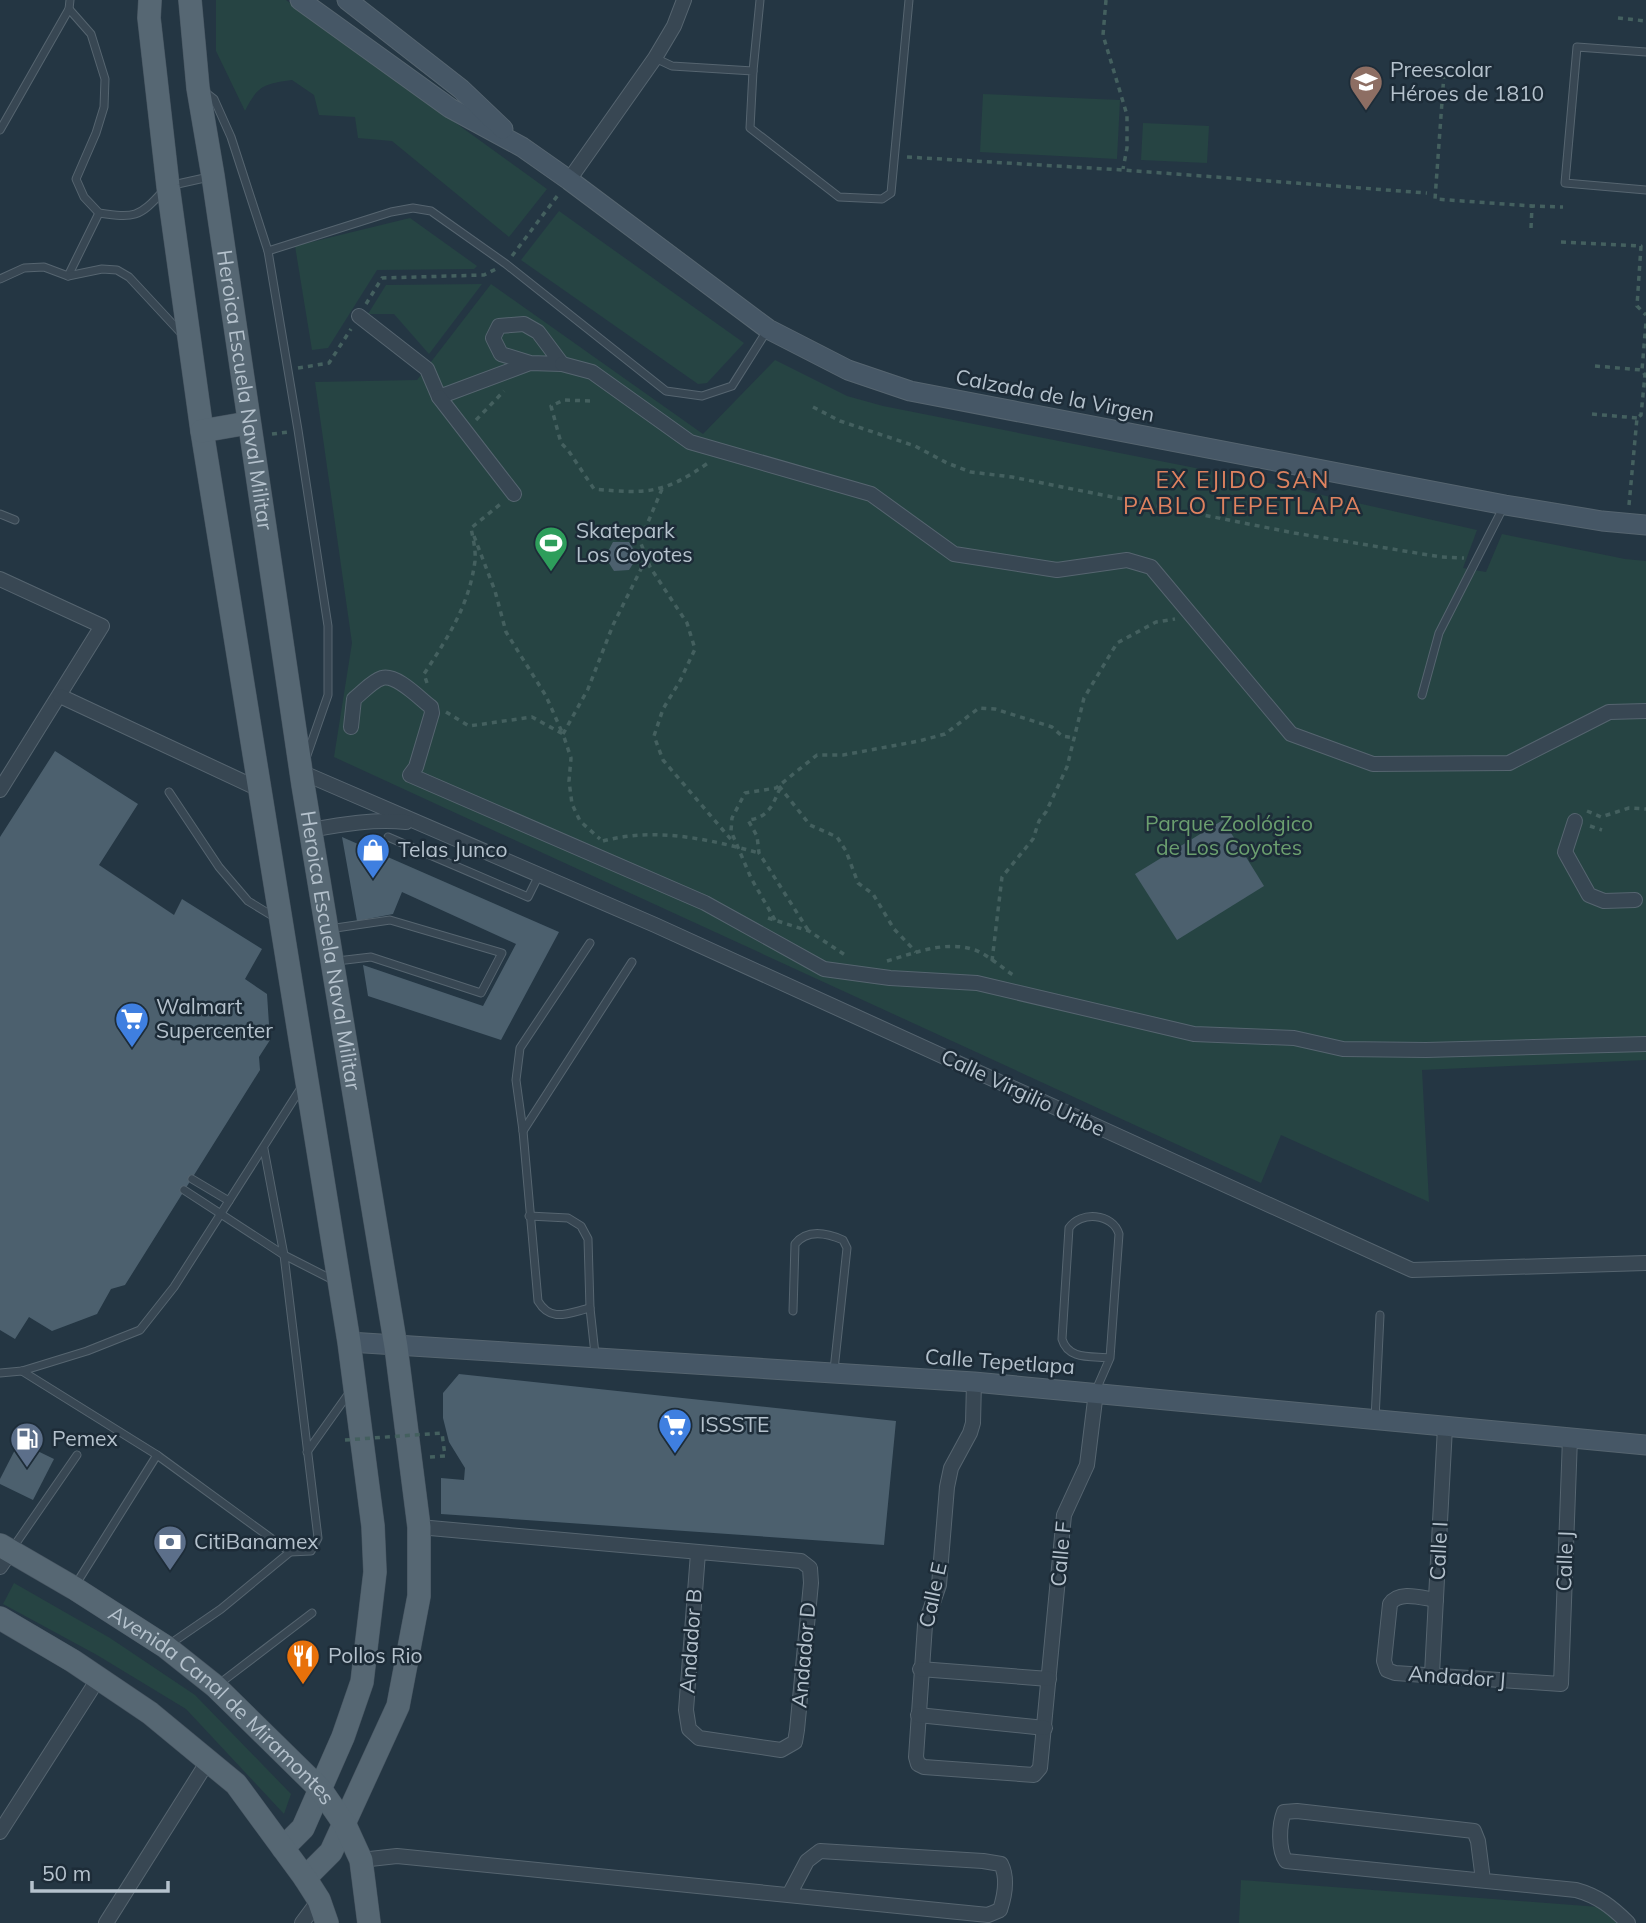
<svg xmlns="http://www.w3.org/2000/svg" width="1646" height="1923" viewBox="0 0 1646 1923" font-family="Mulish,sans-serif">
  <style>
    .green { fill: #264443 }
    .building { fill: #4c606e }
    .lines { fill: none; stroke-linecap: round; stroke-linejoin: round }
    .lane-casing { stroke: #566570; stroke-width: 9 }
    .street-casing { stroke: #566570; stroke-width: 16 }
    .secondary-casing { stroke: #566570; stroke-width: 21 }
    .primary-casing { stroke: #45535f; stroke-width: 24 }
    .path { stroke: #44605f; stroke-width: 3.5; stroke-dasharray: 5 5; stroke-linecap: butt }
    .lane { stroke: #384753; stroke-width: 7 }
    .street { stroke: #384753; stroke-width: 14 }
    .secondary { stroke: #465766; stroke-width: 19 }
    .primary { stroke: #566773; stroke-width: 23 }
    .path-bridge { stroke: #44605f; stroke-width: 3.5; stroke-dasharray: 5 5; stroke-linecap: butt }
    .labels { text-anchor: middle; stroke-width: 5; stroke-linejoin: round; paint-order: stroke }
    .poi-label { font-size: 21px; fill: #b5c2cd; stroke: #1d2c38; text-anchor: start }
    .street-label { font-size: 21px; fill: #b5c2cd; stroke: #1d2c38 }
    .park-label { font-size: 21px; fill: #6b9f6f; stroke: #1d2c38 }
    .neighbourhood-label { font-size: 23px; letter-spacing: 2px; fill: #de825f; stroke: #1d2c38 }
  </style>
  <rect width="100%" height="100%" fill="#243643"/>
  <g class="green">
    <path d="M 216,0 L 286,0 L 547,189 L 509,237 L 392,141 L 358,138 L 355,117 L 319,115 L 314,95 L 292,80 C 264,84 258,85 245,111 L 216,51 Z"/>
    <path d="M 983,94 L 1120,100 L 1117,159 L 980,152 Z"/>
    <path d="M 1143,123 L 1209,126 L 1207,163 L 1141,160 Z"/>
    <path d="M 559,211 L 744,343 L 707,383 L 698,384 L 521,260 Z"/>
    <path d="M 410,218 L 477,266 L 474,269 L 377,270 L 328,348 L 312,350 L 295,246 Z"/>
    <path d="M 482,284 L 429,354 L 394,314 L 368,314 L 386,285 Z"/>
    <path d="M 491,284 L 703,434 L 775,360 L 847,396 L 883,406 L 1251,479 L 1477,530 L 1463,568 L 1486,572 L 1502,534 L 1625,559 L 1646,561 L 1646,1060 L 1422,1070 L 1429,1202 L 1281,1135 L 1261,1183 L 334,757 L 352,643 L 315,382 L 417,380 Z"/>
    <path d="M 14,1583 L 110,1638 L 195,1695 L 291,1794 L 284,1814 L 186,1709 L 97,1655 L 3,1604 Z"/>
    <path d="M 1241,1880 L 1612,1908 L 1618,1923 L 1239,1923 Z"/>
  </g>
  <g class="building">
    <path d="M 613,542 L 629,542 L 638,556 L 629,570 L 614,571 L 605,557 Z"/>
    <path d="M 55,751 L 138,804 L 99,865 L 174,915 L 182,899 L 262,949 L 245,979 L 267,994 L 270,1040 L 259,1057 L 260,1070 L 125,1285 L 111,1289 L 97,1314 L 52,1331 L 29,1317 L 15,1339 L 0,1330 L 0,837 Z"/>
    <path d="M 1223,820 L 1264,886 L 1177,940 L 1135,874 Z"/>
    <path d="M 342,837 L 559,932 L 501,1040 L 368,996 L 363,965 L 483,1006 L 516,944 L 402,892 L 393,914 L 357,921 Z"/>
    <path d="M 459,1374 L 896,1421 L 884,1545 L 441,1514 L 441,1478 L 464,1480 L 465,1468 L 449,1442 L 443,1418 L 443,1393 Z"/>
    <path d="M 19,1442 L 54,1459 L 33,1500 L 0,1484 L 0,1479 Z"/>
  </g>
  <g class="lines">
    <g class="lane-casing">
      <g id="lane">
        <path d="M 69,9 L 91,34 L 105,79 L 104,107 L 96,133 L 76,179 L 84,197 L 99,213 C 134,218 139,218 163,191"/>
        <path d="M 1646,52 L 1577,47 L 1565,183 L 1646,190"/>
        <path d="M 655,58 L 672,66 L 753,71 L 750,128 L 839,197 L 882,199 L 891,193 L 909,0"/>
        <path d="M 753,71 L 760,0"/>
        <path d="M 205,92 L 214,99 L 231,137 L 268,251 L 298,430 L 328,626 L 328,695 L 306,758"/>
        <path d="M 0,130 L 69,9 L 70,0"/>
        <path d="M 173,185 L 209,177"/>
        <path d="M 268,251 L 391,212 L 413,208 L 431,211 L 506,264 L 666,391 L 702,396 L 732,386 L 768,329"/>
        <path d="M 68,276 L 99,213"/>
        <path d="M 0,279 L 24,268 L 44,267 L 68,276 L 102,269 L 117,270 L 129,277 L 181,333"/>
        <path d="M 0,514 L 15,520"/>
        <path d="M 1422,695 L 1439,633 L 1504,506"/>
        <path d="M 169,792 L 219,867 L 248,901 L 276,918"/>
        <path d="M 388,837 L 528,897 L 539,875"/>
        <path d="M 329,929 L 390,920 L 502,953 L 481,993 L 371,957 L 337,961"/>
        <path d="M 523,1131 L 632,962"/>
        <path d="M 192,1179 L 229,1201"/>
        <path d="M 184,1190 L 284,1255 L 333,1280"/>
        <path d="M 529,1216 L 568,1218 L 581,1226 L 588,1239 L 590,1308 L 595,1354"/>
        <path d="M 590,1308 C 568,1313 551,1323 538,1301 L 523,1131 L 516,1080 L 520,1048 L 590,943"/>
        <path d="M 793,1311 L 795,1244 C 807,1229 827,1233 843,1240 L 847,1248 L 834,1370"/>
        <path d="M 22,1371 L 157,1455 L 290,1552"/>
        <path d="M 0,1373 L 22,1371 L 87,1351 L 140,1330 L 174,1287 L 301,1088"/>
        <path d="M 1096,1390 L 1110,1358 L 1119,1234 C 1113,1213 1080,1211 1069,1228 L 1062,1339 C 1068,1360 1091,1356 1110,1358"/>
        <path d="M 1375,1419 L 1380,1315"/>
        <path d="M 307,1452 L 349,1393"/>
        <path d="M 12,1549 L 77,1455"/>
        <path d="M 76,1584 L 157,1455"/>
        <path d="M 170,1644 L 221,1609 L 290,1552 L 311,1551 L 318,1538 L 284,1255 L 264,1149"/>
        <path d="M 219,1684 L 312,1613"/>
      </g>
    </g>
    <g class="street-casing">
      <g id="street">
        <path d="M 569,180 L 655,58 L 674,26 L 684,0"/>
        <path d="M 359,316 L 427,369 L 439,397 L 530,363 L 562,364 L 538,332 L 524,324 L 499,326 L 493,338 L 501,354 L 530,363"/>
        <path d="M 562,364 L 592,372 L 690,442 L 871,494 L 954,554 L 1057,570 L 1127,560 L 1151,567 L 1291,734 L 1373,764 L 1509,763 L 1609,712 L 1646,711"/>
        <path d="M 439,397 L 514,494"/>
        <path d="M 0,579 L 102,626 L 0,790"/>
        <path d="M 60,696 L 261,790"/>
        <path d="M 351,727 L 354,699 C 362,693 372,681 382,678 C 397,674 419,698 431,707 L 432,713 L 416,767 L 410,775 L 705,903 L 824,969 L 890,978 L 977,983 L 1194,1034 L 1294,1038 L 1343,1049 L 1426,1050 L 1646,1044"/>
        <path d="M 301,772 L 655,925 L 1412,1270 L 1646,1263"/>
        <path d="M 1575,821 L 1565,852 L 1589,895 L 1604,901 L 1635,900"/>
        <path d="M 311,830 C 343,824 374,819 406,822"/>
        <path d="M 974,1382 L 973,1423 L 970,1433 L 951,1468 L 947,1487 L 939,1585 L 925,1625 L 916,1757 L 918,1764 L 924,1767 L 1034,1775 L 1040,1768 L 1064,1515 L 1087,1465 L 1096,1392"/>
        <path d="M 419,1527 L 801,1561 L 810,1568 L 811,1583 L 797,1730 L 795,1742 L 781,1750 L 699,1738 L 689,1729 L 686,1710 L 698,1553"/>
        <path d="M 0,1567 L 11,1551"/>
        <path d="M 1436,1600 C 1422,1598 1399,1590 1390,1604 L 1384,1661 L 1387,1670 L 1395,1673 L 1561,1684 L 1570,1438"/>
        <path d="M 920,1669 L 1049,1679"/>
        <path d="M 1432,1674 L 1445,1427"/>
        <path d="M 918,1715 L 1045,1728"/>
        <path d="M 0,1832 L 98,1679"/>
        <path d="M 361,1860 L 397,1856 L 988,1915 L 1000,1910 C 1005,1895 1008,1878 1001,1864 L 983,1861 L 820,1851 L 807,1861 L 789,1895"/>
        <path d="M 1483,1880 L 1478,1841 L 1474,1831 L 1297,1811 L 1284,1812 C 1279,1825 1278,1850 1286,1861 L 1576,1890 C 1598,1896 1612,1907 1628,1923"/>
        <path d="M 106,1923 L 208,1761"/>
        <path d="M 302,1923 L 319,1900"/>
      </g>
    </g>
    <g class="secondary-casing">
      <g id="secondary">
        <path d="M 300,0 L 450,108 L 522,147 L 569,180 L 768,329 L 848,370 L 910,391 L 1030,414 L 1505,505 L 1602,521 L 1646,525"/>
        <path d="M 347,0 L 461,89 L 503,129"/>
        <path d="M 349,1342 L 974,1382 L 1646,1445"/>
      </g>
    </g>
    <g class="primary-casing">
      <g id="primary">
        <path d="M 150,0 L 149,18 L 168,186 L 202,431 L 349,1342 L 373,1526 L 375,1572 L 362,1682 L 343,1737 L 303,1828 L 283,1848"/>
        <path id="s1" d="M 190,0 L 198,88 L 213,176 L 303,785 L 396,1347 L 419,1527 L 419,1596 L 398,1706 L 331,1852 L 305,1878"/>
        <path d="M 202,431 L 248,423"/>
        <path id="s2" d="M 0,1545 L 74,1588 L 166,1647 L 215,1686 L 321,1790 L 345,1825 L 361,1860 L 369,1923"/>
        <path d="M 0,1618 L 73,1661 L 150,1713 L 236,1784 L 305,1878 L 319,1900 L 327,1923"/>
      </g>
    </g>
    <g class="path">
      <path d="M 1106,0 L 1103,35 L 1127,115 L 1127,148 L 1123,169"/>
      <path d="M 1618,18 L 1646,21"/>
      <path d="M 1444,74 L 1435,199 L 1532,206"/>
      <path d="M 907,157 L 1123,170 L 1427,193"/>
      <path d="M 1531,228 L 1532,206 L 1563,207"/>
      <path d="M 1561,242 L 1641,246 L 1637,306 L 1646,315"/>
      <path d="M 512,256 L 558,195"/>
      <path d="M 366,304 L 382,278 L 484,275 L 496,269"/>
      <path d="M 1595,366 L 1642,370"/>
      <path d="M 298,368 L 329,363 L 351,329"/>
      <path d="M 590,401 L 564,400 L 551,406 L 561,443 L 568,450 L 594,489 C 646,494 664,494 708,463"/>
      <path d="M 813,407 L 840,421 L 915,446 L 947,463 L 971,472 L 1012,477 L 1294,533 L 1441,557 L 1464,558"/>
      <path d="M 1592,414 L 1637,418"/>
      <path d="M 476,420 L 504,391"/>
      <path d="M 272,434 L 289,432"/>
      <path d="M 662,489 L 640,541 L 650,567 L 687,623 L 695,649 L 680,681 L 663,709 L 654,736 L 663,760 L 734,843"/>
      <path d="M 1629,505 L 1637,418 L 1641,415 L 1645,375 L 1642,370 L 1646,322"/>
      <path d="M 474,536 L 495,591 L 506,632 L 546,696 L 562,732"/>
      <path d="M 427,683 L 424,674 C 448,637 469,606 475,561 C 476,551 473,538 471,528 L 503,502"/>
      <path d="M 446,712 L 469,726 L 532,717 L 563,734 L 571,758 L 569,781 L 572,804 L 580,821 L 600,839"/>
      <path d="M 563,734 L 588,689 L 613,625 L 646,559"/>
      <path d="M 779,786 L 810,825 L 837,837 L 846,851 L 858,883 L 873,894 L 894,929 L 916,952"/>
      <path d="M 780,788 C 773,805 768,818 748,820 L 757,836 L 759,853 L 808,930"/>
      <path d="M 1587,811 L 1601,817 L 1629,808 L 1646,809"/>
      <path d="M 1590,826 L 1602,830"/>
      <path d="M 603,841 C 655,827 709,839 759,853"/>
      <path d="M 768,918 L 809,931 L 845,955"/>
      <path d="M 775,920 L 751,878 L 731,831 L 732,818 L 745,793 L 776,788 L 817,755 L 843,755 L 919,741 L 945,734 L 979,708 L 995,709 L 1052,727 L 1062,736 L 1075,738"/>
      <path d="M 887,961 C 915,953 945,940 975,950 C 988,955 1001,967 1013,975"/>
      <path d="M 992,961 L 1002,877 L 1033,839 L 1039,821 L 1046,812 L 1067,767 L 1084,698 L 1117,643 L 1156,622 L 1175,619"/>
      <path d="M 430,1457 L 445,1456 L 442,1433"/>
    </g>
    <use href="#lane" class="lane"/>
    <use href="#street" class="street"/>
    <use href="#secondary" class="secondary"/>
    <use href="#primary" class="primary"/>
    <path class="path-bridge" d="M 345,1440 L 442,1433"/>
  </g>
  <defs>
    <g id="school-pin" transform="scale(1.75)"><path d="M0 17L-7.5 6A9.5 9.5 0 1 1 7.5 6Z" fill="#8d6e63" stroke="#1d2c38"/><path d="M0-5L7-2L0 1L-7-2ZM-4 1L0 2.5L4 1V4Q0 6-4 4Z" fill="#fff"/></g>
    <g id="stadium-pin" transform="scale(1.75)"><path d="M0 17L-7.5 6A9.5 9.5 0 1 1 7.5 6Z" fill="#2e9e5b" stroke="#1d2c38"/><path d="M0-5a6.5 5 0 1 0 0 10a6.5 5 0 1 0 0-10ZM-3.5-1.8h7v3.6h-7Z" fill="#fff"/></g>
    <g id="shop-pin" transform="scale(1.75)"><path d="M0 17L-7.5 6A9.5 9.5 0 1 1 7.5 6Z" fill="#3f7fe0" stroke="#1d2c38"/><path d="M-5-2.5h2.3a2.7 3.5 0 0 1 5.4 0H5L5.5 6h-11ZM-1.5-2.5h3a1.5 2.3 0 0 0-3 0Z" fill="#fff"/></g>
    <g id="supermarket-pin" transform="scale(1.75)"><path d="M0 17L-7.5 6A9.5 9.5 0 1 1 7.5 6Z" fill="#3f7fe0" stroke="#1d2c38"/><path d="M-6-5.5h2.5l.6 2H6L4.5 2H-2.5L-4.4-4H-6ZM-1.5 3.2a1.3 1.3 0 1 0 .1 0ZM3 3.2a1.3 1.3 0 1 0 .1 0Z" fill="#fff"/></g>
    <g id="fuel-pin" transform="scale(1.75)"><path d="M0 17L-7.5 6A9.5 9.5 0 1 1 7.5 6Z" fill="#5c6f8a" stroke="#1d2c38"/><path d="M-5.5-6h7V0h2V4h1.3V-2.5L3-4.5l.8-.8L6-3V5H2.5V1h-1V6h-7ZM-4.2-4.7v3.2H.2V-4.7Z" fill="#fff"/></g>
    <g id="bank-pin" transform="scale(1.75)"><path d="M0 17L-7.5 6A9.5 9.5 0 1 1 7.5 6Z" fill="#5c6f8a" stroke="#1d2c38"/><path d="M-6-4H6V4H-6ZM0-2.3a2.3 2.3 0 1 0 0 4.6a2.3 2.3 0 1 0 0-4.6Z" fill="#fff"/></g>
    <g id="restaurant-pin" transform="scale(1.75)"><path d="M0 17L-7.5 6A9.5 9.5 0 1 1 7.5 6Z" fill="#e8710a" stroke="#1d2c38"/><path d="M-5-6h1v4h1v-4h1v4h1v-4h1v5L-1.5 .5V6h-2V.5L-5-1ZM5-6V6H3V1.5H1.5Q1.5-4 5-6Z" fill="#fff"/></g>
  </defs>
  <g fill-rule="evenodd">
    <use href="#school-pin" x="1366" y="82"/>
    <use href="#stadium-pin" x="551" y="543"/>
    <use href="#shop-pin" x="373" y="850"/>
    <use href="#supermarket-pin" x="132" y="1019"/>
    <use href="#supermarket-pin" x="675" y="1425"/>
    <use href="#fuel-pin" x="27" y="1439"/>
    <use href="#bank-pin" x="170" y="1542"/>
    <use href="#restaurant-pin" x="303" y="1656"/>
  </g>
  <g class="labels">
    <g class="poi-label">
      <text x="1390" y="77">Preescolar<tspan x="1390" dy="24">Héroes de 1810</tspan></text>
      <text x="576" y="538">Skatepark<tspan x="576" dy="24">Los Coyotes</tspan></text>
      <text x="398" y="857">Telas Junco</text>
      <text x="156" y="1014">Walmart<tspan x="156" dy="24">Supercenter</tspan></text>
      <text x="700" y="1432">ISSSTE</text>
      <text x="52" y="1446">Pemex</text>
      <text x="194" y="1549">CitiBanamex</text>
      <text x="328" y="1663">Pollos Rio</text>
    </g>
    <g class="street-label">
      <text dy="7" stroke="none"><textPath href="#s1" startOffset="394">Heroica Escuela Naval Militar</textPath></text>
      <text transform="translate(1055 396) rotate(11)" y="7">Calzada de la Virgen</text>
      <text dy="7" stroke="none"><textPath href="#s1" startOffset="961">Heroica Escuela Naval Militar</textPath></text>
      <text transform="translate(1023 1093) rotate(25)" y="7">Calle Virgilio Uribe</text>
      <text transform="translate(1000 1362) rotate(4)" y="7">Calle Tepetlapa</text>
      <text transform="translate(1439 1551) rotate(-87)" y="7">Calle I</text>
      <text transform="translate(1061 1554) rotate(-85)" y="7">Calle F</text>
      <text transform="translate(1565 1561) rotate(-88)" y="7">Calle J</text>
      <text transform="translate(933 1595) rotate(-78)" y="7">Calle E</text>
      <text transform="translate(691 1641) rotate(-86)" y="7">Andador B</text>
      <text transform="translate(804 1655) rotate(-85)" y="7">Andador D</text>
      <text transform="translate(1457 1677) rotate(4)" y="7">Andador J</text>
      <text dy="7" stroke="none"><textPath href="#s2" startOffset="275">Avenida Canal de Miramontes</textPath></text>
    </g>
    <g class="park-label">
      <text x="1229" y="831">Parque Zoológico<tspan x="1229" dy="24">de Los Coyotes</tspan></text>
    </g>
    <g class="neighbourhood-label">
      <text x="1243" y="488">EX EJIDO SAN<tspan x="1243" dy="26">PABLO TEPETLAPA</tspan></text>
    </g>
  </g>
  <path d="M32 1881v10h136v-10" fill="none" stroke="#b5c2cd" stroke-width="3.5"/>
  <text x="42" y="1881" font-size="21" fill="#b5c2cd" stroke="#1d2c38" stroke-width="5" paint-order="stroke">50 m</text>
</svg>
